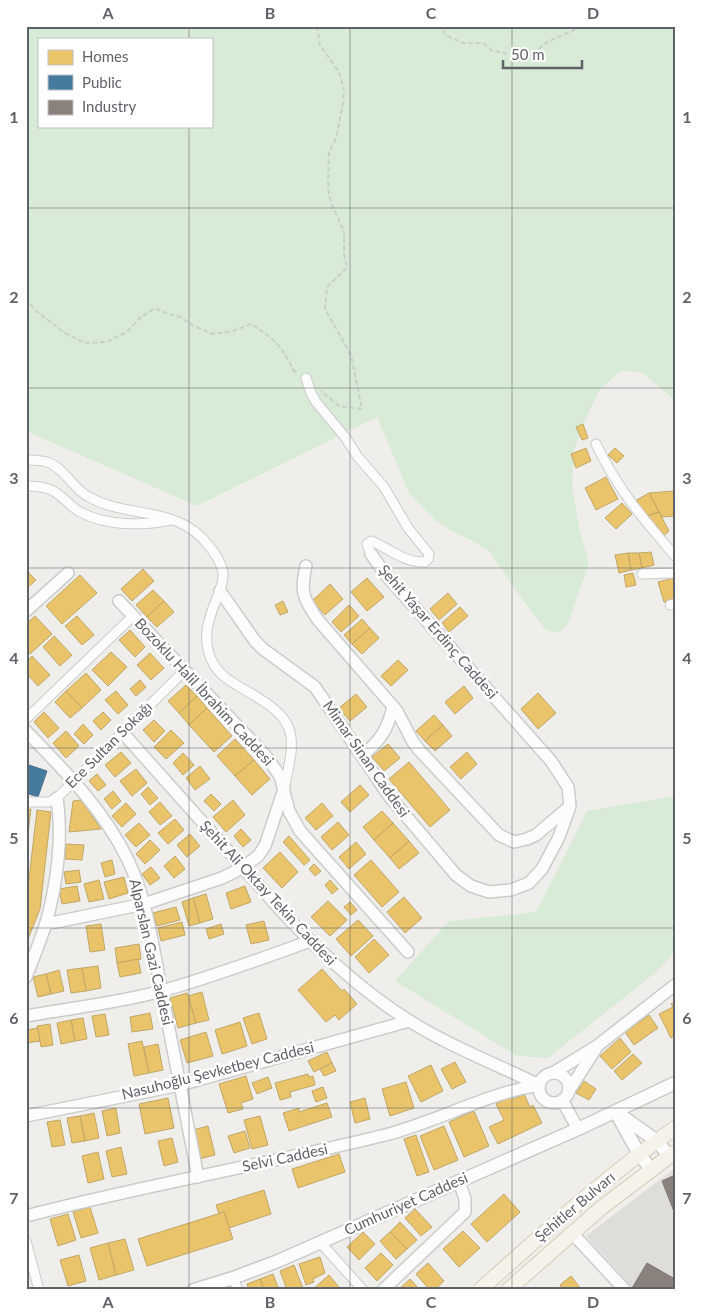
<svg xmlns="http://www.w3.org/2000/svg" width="701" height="1316" viewBox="0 0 701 1316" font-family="Lato,sans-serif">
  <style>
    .industrial { fill: #dfddda }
    .green { fill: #d8ebd6; fill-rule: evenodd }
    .homes { fill: #e9c46a; stroke: #c0a769 }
    .public { fill: #457b9d; stroke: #4d748d }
    .industry { fill: #8a817c; stroke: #7d7876 }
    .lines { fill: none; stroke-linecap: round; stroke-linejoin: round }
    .minor-casing { stroke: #cbcccc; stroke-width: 11 }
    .tertiary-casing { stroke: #cbcccc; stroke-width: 14 }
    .secondary-casing { stroke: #cacacb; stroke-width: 15 }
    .primary-casing { stroke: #d7ceb8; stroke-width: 16 }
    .path { stroke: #cacfcc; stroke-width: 2; stroke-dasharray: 5 2.5; stroke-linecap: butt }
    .minor { stroke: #fdfcfc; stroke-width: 9 }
    .tertiary { stroke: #fdfcfc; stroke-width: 11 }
    .secondary { stroke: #fdfcfc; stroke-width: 12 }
    .primary { stroke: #f4f2e9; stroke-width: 14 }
    .grid { fill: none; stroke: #5f6368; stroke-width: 1; stroke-opacity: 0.55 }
    .labels { text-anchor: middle; stroke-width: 5; stroke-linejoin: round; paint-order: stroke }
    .street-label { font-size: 15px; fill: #5f6368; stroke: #fff }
    .neatline { fill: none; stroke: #5f6368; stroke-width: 2 }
    .grid-label { font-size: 16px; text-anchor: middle; font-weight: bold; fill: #5f6368 }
  </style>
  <rect width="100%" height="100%" fill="#efeeea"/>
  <path class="industrial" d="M 674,1169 L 675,1290 L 635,1290 L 586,1236 Z"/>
  <g class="green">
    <path d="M 26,26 L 675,26 L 675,400 L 641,372 L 621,371 L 600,389 L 582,427 L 574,451 L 572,486 L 579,527 L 589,563 L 568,624 L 558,633 L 546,630 L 522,599 L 489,551 L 469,539 L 452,531 L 435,520 L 409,493 L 377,417 L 197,506 L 26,431 ZM 39,39 L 211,39 L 211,126 L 39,126 Z"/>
    <path d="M 675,796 L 675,952 L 655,973 L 548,1058 L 517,1056 L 395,981 L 449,921 L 536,912 L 587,811 Z"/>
  </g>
  <g class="homes">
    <path d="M 583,424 L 588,438 L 582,440 L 576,427 Z"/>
    <path d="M 586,448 L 591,461 L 576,468 L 571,454 Z"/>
    <path d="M 615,448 L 624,456 L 617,463 L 608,455 Z"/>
    <path d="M 606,477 L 618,499 L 596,510 L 585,488 Z"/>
    <path d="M 674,491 L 675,516 L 662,517 L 649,493 Z"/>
    <path d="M 649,493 L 659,512 L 644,517 L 635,501 Z"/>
    <path d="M 622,503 L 632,514 L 616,529 L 605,518 Z"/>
    <path d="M 659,512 L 669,531 L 662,537 L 644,517 Z"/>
    <path d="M 651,552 L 654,565 L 642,568 L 639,553 Z"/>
    <path d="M 628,553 L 639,553 L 642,568 L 631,570 Z"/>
    <path d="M 628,553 L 631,570 L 619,573 L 615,555 Z"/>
    <path d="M 143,569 L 154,581 L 132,601 L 121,589 Z"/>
    <path d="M 26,570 L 36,580 L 26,589 Z"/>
    <path d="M 633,573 L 636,585 L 626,587 L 624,575 Z"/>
    <path d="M 80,575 L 97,593 L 62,624 L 46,606 Z"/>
    <path d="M 367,578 L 384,597 L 367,611 L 351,592 Z"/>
    <path d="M 674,578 L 675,599 L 664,602 L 658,582 Z"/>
    <path d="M 330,584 L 343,599 L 325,615 L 312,601 Z"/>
    <path d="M 153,590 L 164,601 L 147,617 L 136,605 Z"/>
    <path d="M 448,593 L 457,604 L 439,620 L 430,609 Z"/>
    <path d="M 164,601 L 174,612 L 157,627 L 147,617 Z"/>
    <path d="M 283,601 L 288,612 L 280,615 L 275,605 Z"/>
    <path d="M 349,605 L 359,616 L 341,632 L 332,622 Z"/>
    <path d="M 460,607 L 468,616 L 449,632 L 442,623 Z"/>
    <path d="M 35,616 L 52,634 L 30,654 L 26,650 L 26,624 Z"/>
    <path d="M 77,616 L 94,635 L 82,645 L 65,626 Z"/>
    <path d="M 362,619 L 370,628 L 352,644 L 344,635 Z"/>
    <path d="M 370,628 L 379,638 L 362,654 L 352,644 Z"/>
    <path d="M 130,630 L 145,647 L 135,657 L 119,640 Z"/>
    <path d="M 54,636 L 72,655 L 60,666 L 43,647 Z"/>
    <path d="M 111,652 L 127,667 L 108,686 L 92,670 Z"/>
    <path d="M 150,653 L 164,668 L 151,680 L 137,665 Z"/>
    <path d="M 32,656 L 50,675 L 38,686 L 26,673 L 26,662 Z"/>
    <path d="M 398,660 L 408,670 L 391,686 L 381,676 Z"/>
    <path d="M 86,673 L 101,690 L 82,708 L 66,691 Z"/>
    <path d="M 140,680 L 146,687 L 136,696 L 130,689 Z"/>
    <path d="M 186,685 L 197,696 L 179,713 L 168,701 Z"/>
    <path d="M 464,686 L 473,698 L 455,714 L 445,702 Z"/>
    <path d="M 66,691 L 82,708 L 70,718 L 55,702 Z"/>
    <path d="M 116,691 L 128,705 L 118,714 L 105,700 Z"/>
    <path d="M 538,693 L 556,713 L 538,729 L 521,709 Z"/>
    <path d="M 356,694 L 367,707 L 350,721 L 339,708 Z"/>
    <path d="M 197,696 L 207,708 L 189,725 L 179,713 Z"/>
    <path d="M 207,708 L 232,736 L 214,752 L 189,725 Z"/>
    <path d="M 44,712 L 59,728 L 48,738 L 34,722 Z"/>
    <path d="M 103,712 L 111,720 L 101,730 L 93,721 Z"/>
    <path d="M 434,715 L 443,725 L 425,741 L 416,731 Z"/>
    <path d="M 154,720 L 165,731 L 154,742 L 143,730 Z"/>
    <path d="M 83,724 L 93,735 L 84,744 L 74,734 Z"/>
    <path d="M 443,725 L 452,736 L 435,751 L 425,741 Z"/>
    <path d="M 171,730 L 184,743 L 166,759 L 154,747 Z"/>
    <path d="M 66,731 L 79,746 L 66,758 L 53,743 Z"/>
    <path d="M 235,739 L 254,760 L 235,776 L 217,756 Z"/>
    <path d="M 388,744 L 400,758 L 384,771 L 372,757 Z"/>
    <path d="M 121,752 L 131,763 L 115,777 L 105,765 Z"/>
    <path d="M 467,752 L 477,764 L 461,779 L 450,767 Z"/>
    <path d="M 183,753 L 194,765 L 183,775 L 173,763 Z"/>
    <path d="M 254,760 L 270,779 L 252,795 L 235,776 Z"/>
    <path d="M 409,762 L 450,810 L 430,827 L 389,779 Z"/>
    <path d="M 200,766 L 210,779 L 195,790 L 186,778 Z"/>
    <path d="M 136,769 L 147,783 L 132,796 L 120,781 Z"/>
    <path d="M 97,774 L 106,785 L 98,791 L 89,781 Z"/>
    <path d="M 360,785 L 369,795 L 350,812 L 341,802 Z"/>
    <path d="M 148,787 L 158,798 L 150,805 L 141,794 Z"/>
    <path d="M 113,791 L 121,801 L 112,809 L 104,799 Z"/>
    <path d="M 211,794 L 221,804 L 214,811 L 204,801 Z"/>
    <path d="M 81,800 L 101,829 L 69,832 L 73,801 Z"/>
    <path d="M 233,800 L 245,815 L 226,832 L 213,817 Z"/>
    <path d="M 160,802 L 172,816 L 160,825 L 149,812 Z"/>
    <path d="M 126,803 L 136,814 L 122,827 L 112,816 Z"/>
    <path d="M 322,803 L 333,816 L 316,830 L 305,818 Z"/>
    <path d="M 26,809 L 31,809 L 26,851 Z"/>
    <path d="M 37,810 L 51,812 L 40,909 L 26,944 L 26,904 Z"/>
    <path d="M 382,811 L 393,823 L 374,840 L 363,827 Z"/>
    <path d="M 175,819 L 184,830 L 168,844 L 158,833 Z"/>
    <path d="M 338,822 L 349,835 L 332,850 L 321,837 Z"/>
    <path d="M 139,823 L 150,835 L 136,847 L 125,835 Z"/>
    <path d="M 393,823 L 409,841 L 390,858 L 374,840 Z"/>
    <path d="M 241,829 L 251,840 L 243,847 L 234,836 Z"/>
    <path d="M 190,834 L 200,846 L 187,857 L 177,845 Z"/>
    <path d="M 289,836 L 310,860 L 304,865 L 283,842 Z"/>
    <path d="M 150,840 L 160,850 L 145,864 L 136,854 Z"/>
    <path d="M 409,841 L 419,853 L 399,869 L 390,858 Z"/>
    <path d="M 356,842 L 366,854 L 349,869 L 339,857 Z"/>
    <path d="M 66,844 L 84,845 L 82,860 L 65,859 Z"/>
    <path d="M 280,852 L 298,872 L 282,888 L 263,868 Z"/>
    <path d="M 175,856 L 185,869 L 174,878 L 164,866 Z"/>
    <path d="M 112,860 L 115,874 L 105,877 L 101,863 Z"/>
    <path d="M 371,860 L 399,892 L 382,907 L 354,875 Z"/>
    <path d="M 314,864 L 321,871 L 315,876 L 309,869 Z"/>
    <path d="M 151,867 L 160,878 L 150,885 L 142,874 Z"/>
    <path d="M 79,870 L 81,882 L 66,884 L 64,872 Z"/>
    <path d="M 124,877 L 128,893 L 109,899 L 104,882 Z"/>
    <path d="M 99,880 L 104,899 L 89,902 L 84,884 Z"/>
    <path d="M 330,880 L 338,889 L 332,894 L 325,885 Z"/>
    <path d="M 77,886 L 80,901 L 62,904 L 59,889 Z"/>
    <path d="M 245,886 L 251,902 L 231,909 L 226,893 Z"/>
    <path d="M 206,894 L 213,919 L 200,923 L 193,898 Z"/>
    <path d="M 404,897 L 422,918 L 405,933 L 387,912 Z"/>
    <path d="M 193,898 L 200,923 L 189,926 L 182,902 Z"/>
    <path d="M 328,901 L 347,920 L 330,936 L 311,917 Z"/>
    <path d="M 350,902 L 357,910 L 351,915 L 344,907 Z"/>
    <path d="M 176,907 L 180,920 L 157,926 L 153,913 Z"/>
    <path d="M 358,920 L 373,936 L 351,956 L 336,939 Z"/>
    <path d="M 264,921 L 269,940 L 251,944 L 246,925 Z"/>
    <path d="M 182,922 L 185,935 L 161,941 L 158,928 Z"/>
    <path d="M 101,924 L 105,950 L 90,952 L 86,926 Z"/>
    <path d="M 221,924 L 224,934 L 209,939 L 206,929 Z"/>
    <path d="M 374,939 L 389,955 L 369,973 L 355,957 Z"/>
    <path d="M 139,944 L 141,959 L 117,963 L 115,948 Z"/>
    <path d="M 138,959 L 141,973 L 120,977 L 117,963 Z"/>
    <path d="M 98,966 L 101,988 L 86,991 L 82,968 Z"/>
    <path d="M 82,968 L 86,991 L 71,993 L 67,970 Z"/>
    <path d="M 322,969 L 342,991 L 344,989 L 357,1004 L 339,1020 L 335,1015 L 326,1022 L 298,990 Z"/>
    <path d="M 59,970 L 64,991 L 51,994 L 46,974 Z"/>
    <path d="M 46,974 L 51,994 L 38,997 L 33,977 Z"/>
    <path d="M 202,992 L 209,1020 L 196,1023 L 188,996 Z"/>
    <path d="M 187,993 L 196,1023 L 178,1028 L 170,998 Z"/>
    <path d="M 675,1002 L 675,1038 L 674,1036 L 671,1038 L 659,1014 L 673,1007 L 671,1004 Z"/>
    <path d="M 150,1013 L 153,1029 L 132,1032 L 130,1017 Z"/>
    <path d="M 259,1013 L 267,1039 L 252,1044 L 243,1018 Z"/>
    <path d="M 105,1014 L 109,1035 L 96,1037 L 92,1016 Z"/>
    <path d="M 649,1015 L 658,1028 L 634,1045 L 625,1032 Z"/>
    <path d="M 83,1018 L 87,1039 L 75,1041 L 71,1020 Z"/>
    <path d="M 71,1020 L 75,1041 L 61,1044 L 57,1023 Z"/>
    <path d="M 240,1022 L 247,1046 L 222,1054 L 215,1030 Z"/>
    <path d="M 50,1024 L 53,1045 L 41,1047 L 37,1026 Z"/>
    <path d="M 38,1028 L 40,1041 L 26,1043 L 26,1030 Z"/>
    <path d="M 206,1032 L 213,1056 L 187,1063 L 180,1040 Z"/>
    <path d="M 620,1038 L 631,1052 L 612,1069 L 600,1056 Z"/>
    <path d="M 142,1041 L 149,1073 L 134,1076 L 128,1044 Z"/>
    <path d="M 158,1044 L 163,1070 L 149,1073 L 144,1047 Z"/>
    <path d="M 327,1052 L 332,1063 L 314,1072 L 308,1061 Z"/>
    <path d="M 633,1054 L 642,1063 L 622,1080 L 614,1071 Z"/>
    <path d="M 455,1062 L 466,1082 L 452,1089 L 441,1069 Z"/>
    <path d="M 332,1063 L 336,1071 L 324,1076 L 320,1069 Z"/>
    <path d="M 431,1065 L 443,1091 L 421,1102 L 408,1076 Z"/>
    <path d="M 308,1074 L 309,1077 L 313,1076 L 315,1085 L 290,1092 L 291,1097 L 280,1100 L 275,1083 Z"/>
    <path d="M 246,1076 L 253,1099 L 241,1103 L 243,1109 L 228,1113 L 219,1084 Z"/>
    <path d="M 268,1077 L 272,1088 L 257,1094 L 252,1083 Z"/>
    <path d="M 584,1081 L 596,1089 L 589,1100 L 576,1093 Z"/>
    <path d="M 406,1082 L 414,1108 L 390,1116 L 382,1089 Z"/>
    <path d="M 323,1087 L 327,1098 L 316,1102 L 312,1091 Z"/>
    <path d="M 524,1094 L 530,1107 L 533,1105 L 542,1123 L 498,1144 L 489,1127 L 504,1120 L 496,1104 L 512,1096 L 514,1099 Z"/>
    <path d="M 168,1098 L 174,1128 L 145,1134 L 139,1104 Z"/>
    <path d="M 365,1098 L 370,1119 L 355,1123 L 350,1102 Z"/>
    <path d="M 327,1103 L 332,1117 L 289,1131 L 283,1113 L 299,1108 L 299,1112 Z"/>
    <path d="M 116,1108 L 120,1133 L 107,1136 L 102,1111 Z"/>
    <path d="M 474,1111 L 489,1146 L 464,1157 L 449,1122 Z"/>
    <path d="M 94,1113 L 99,1138 L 85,1141 L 80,1116 Z"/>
    <path d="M 80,1116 L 85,1141 L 72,1143 L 67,1118 Z"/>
    <path d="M 260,1116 L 268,1145 L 252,1149 L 244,1120 Z"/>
    <path d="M 60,1120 L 65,1145 L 52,1147 L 47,1122 Z"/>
    <path d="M 208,1126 L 215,1155 L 199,1159 L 193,1130 Z"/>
    <path d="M 444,1126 L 458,1160 L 434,1170 L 420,1136 Z"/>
    <path d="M 245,1131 L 250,1148 L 234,1153 L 228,1136 Z"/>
    <path d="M 416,1135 L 429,1172 L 417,1176 L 404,1139 Z"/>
    <path d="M 172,1138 L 178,1162 L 164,1166 L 158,1141 Z"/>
    <path d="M 121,1147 L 127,1174 L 112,1177 L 106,1151 Z"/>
    <path d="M 98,1152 L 104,1179 L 88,1183 L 82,1156 Z"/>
    <path d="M 339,1154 L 345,1172 L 298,1188 L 292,1169 Z"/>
    <path d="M 264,1190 L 271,1214 L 229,1228 L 224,1212 L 219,1214 L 216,1205 Z"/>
    <path d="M 504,1194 L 520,1212 L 487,1242 L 471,1224 Z"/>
    <path d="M 90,1207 L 98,1233 L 81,1238 L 73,1212 Z"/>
    <path d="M 415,1209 L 432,1227 L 421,1236 L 405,1218 Z"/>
    <path d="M 224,1212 L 233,1239 L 147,1266 L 138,1239 Z"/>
    <path d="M 68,1214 L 76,1240 L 58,1246 L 50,1219 Z"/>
    <path d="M 400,1222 L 417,1240 L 407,1249 L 390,1232 Z"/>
    <path d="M 463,1231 L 480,1248 L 459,1267 L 443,1249 Z"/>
    <path d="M 363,1232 L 375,1244 L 359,1260 L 347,1247 Z"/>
    <path d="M 390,1232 L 407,1249 L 396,1259 L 380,1241 Z"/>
    <path d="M 125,1239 L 134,1270 L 116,1275 L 108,1243 Z"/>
    <path d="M 108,1243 L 116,1275 L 99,1280 L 90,1248 Z"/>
    <path d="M 381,1253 L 393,1265 L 377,1281 L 365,1268 Z"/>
    <path d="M 79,1255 L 86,1281 L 68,1286 L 60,1260 Z"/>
    <path d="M 320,1257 L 325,1273 L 313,1279 L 314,1282 L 306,1285 L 299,1264 Z"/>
    <path d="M 428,1263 L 444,1281 L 434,1290 L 430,1290 L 416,1274 Z"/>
    <path d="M 294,1265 L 303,1288 L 287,1290 L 280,1271 Z"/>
    <path d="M 273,1274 L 279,1290 L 264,1290 L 260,1279 Z"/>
    <path d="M 329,1275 L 339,1287 L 335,1290 L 312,1290 Z"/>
    <path d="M 571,1276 L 582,1290 L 563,1290 L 560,1285 Z"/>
    <path d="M 260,1279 L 264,1290 L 249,1290 L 247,1284 Z"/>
    <path d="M 410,1279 L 420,1290 L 398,1290 Z"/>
  </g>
  <path class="public" d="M 26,764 L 47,771 L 38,797 L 26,793 Z"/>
  <g class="industry">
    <path d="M 675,1175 L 675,1214 L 662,1181 Z"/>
    <path d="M 647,1263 L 675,1279 L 675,1290 L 635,1290 L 632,1288 Z"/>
  </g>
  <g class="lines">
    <g class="minor-casing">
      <g id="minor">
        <path d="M 306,378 L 311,393 L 316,402 L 345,437 L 358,457 L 384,487 L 408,528 L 429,554 L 428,559 L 425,562 C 404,563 389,548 371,541 L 367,544 L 371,554"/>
        <path d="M 596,444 C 617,488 643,519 675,556"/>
        <path d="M 26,460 C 34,460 45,460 52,464 C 67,472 74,490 89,497 C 128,519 179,505 209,546 C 215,553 221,563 223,572 C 224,582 220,590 217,598 C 208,619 201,641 213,663 C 220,676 233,683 245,690 C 298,720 297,732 284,789"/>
        <path d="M 26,486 C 34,486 42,487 49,489 C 61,493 69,506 80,512 C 106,526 142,526 171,520"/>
        <path d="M 642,574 L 675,573"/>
        <path d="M 670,605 L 675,604"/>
        <path d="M 26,719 L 133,616"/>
        <path d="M 26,802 L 49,802 L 57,798 L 185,670"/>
        <path d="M 26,1241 L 39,1290"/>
        <path d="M 320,1242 L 363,1290"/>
        <path d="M 233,1278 L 238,1290"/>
      </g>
    </g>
    <g class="tertiary-casing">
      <g id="tertiary">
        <path d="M 306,566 C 300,592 303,598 318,620 L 397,711 L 413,742 L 420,751 L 499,835 L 514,842 L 527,839 L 536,835 L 569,807"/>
        <path d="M 220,591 L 255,641 L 263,649 L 315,687 L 389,796 L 456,875 L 471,886 L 489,892 L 511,890 L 529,883 L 542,869 L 559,837 L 570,806 L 568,787 L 551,761 L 386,575 L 371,554"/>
        <path d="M 119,601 L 266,756 L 280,776 L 289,811 L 300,831 L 408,952"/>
        <path d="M 26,611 L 68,573"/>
        <path d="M 26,731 C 64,770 103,809 127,858 C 146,897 152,941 160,983 C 173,1047 185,1112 198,1177"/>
        <path d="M 122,732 L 286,916 C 323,955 362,991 408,1020 C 449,1046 496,1064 539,1085"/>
        <path d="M 362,756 C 381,740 388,729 393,706"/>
        <path d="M 46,924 L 144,904 L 222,878 L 242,868 L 258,856 L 265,846 L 284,789"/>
        <path d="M 26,977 C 33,959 40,942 46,923 C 57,884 63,838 57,798"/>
        <path d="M 26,1016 C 71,1008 117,1003 162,991 C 212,977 261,959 310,941"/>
        <path d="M 553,1073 L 597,1046 L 675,985"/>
        <circle cx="554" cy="1088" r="15"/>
        <path d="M 568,1092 L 595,1050"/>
        <path d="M 562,1100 L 578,1129"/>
        <path d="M 26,1116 L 180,1085 L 409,1021"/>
        <path d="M 26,1216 C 144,1185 263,1165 381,1136 C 435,1123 484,1094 539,1085"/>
        <path d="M 572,1233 L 625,1290"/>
        <path d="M 383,1290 L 465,1212 L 465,1199 L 459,1181"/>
      </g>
    </g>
    <g class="secondary-casing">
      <g id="secondary">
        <path d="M 616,1112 L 657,1141 L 669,1156"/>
        <path d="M 618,1116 L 639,1154 L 651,1169"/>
        <path d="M 194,1290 L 233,1278 L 278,1261 L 578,1129 L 675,1083"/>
      </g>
    </g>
    <g class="primary-casing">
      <g id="primary">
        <path d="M 480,1290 C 542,1234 606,1177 675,1128"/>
        <path d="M 508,1290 L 601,1208 L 675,1152"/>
      </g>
    </g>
    <g class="path">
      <path d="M 317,26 L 320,45 L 339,72 L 344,89 L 343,103 L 336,138 L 329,153 L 328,182 L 329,195 L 332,205 L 344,231 L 344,254 L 347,268 L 327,287 L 325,309 L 351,355 L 362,409 L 339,406 L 321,391"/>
      <path d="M 438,26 L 443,28 L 445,35 L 463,43 L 483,43 L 491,50 L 517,56 L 536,51 L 547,42 L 574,30 L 577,26"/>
      <path d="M 26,298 L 35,310 L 65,333 L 85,343 L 106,342 L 127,332 L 141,317 L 155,308 L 168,314 L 180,317 L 194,326 L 213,334 L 233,331 L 251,324 C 275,339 281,345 294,371 L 298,373"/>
    </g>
    <use href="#minor" class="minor"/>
    <use href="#tertiary" class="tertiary"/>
    <use href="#secondary" class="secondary"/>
    <use href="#primary" class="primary"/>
  </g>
  <path class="grid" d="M 189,26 L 189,39M 350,26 L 350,1290M 512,26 L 512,1290M 189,126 L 189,1290M 26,208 L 675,208M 26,388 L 675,388M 26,568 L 675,568M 26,748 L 675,748M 26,928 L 675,928M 26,1108 L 675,1108"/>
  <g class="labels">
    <g class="street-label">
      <text transform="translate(438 632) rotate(49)" y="5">Şehit Yaşar Erdinç Caddesi</text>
      <text transform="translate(204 692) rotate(47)" y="5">Bozoklu Halil İbrahim Caddesi</text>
      <text transform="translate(109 745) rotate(-45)" y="5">Ece Sultan Sokağı</text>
      <text transform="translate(366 759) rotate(55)" y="5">Mimar Sinan Caddesi</text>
      <text transform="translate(268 893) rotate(47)" y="5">Şehit Ali Oktay Tekin Caddesi</text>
      <text transform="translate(151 952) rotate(77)" y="5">Alparslan Gazi Caddesi</text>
      <text transform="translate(218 1071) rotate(-14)" y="5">Nasuhoğlu Şevketbey Caddesi</text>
      <text transform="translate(285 1158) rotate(-12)" y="5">Selvi Caddesi</text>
      <text transform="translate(406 1204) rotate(-24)" y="5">Cumhuriyet Caddesi</text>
      <text transform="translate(575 1207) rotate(-40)" y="5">Şehitler Bulvarı</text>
    </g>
  </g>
  <rect width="701" height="1316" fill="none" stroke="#ffffff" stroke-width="55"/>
  <rect x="38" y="38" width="175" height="90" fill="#ffffff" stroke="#bfc1c3"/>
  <rect x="48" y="50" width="25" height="15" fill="#e9c46a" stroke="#bfc1c3"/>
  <text x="82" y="62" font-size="15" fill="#5f6368">Homes</text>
  <rect x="48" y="75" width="25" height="15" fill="#457b9d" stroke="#bfc1c3"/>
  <text x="82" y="88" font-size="15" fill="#5f6368">Public</text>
  <rect x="48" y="100" width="25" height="15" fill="#8a817c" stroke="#bfc1c3"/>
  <text x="82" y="112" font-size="15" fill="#5f6368">Industry</text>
  <path d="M503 60v8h79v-8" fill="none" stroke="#5f6368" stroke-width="2.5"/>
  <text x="511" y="60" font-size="15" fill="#5f6368" stroke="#ffffff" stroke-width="4" paint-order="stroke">50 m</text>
  <rect x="28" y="28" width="646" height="1260" class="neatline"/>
  <g class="grid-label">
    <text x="108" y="19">A</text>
    <text x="270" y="19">B</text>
    <text x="431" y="19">C</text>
    <text x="593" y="19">D</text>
    <text x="14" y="123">1</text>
    <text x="687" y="123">1</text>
    <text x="14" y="303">2</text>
    <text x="687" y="303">2</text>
    <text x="14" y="484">3</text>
    <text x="687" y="484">3</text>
    <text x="14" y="664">4</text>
    <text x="687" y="664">4</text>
    <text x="14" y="844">5</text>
    <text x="687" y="844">5</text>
    <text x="14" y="1024">6</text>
    <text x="687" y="1024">6</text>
    <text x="14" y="1204">7</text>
    <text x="687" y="1204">7</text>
    <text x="108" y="1308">A</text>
    <text x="270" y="1308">B</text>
    <text x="431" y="1308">C</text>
    <text x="593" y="1308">D</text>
  </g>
</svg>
